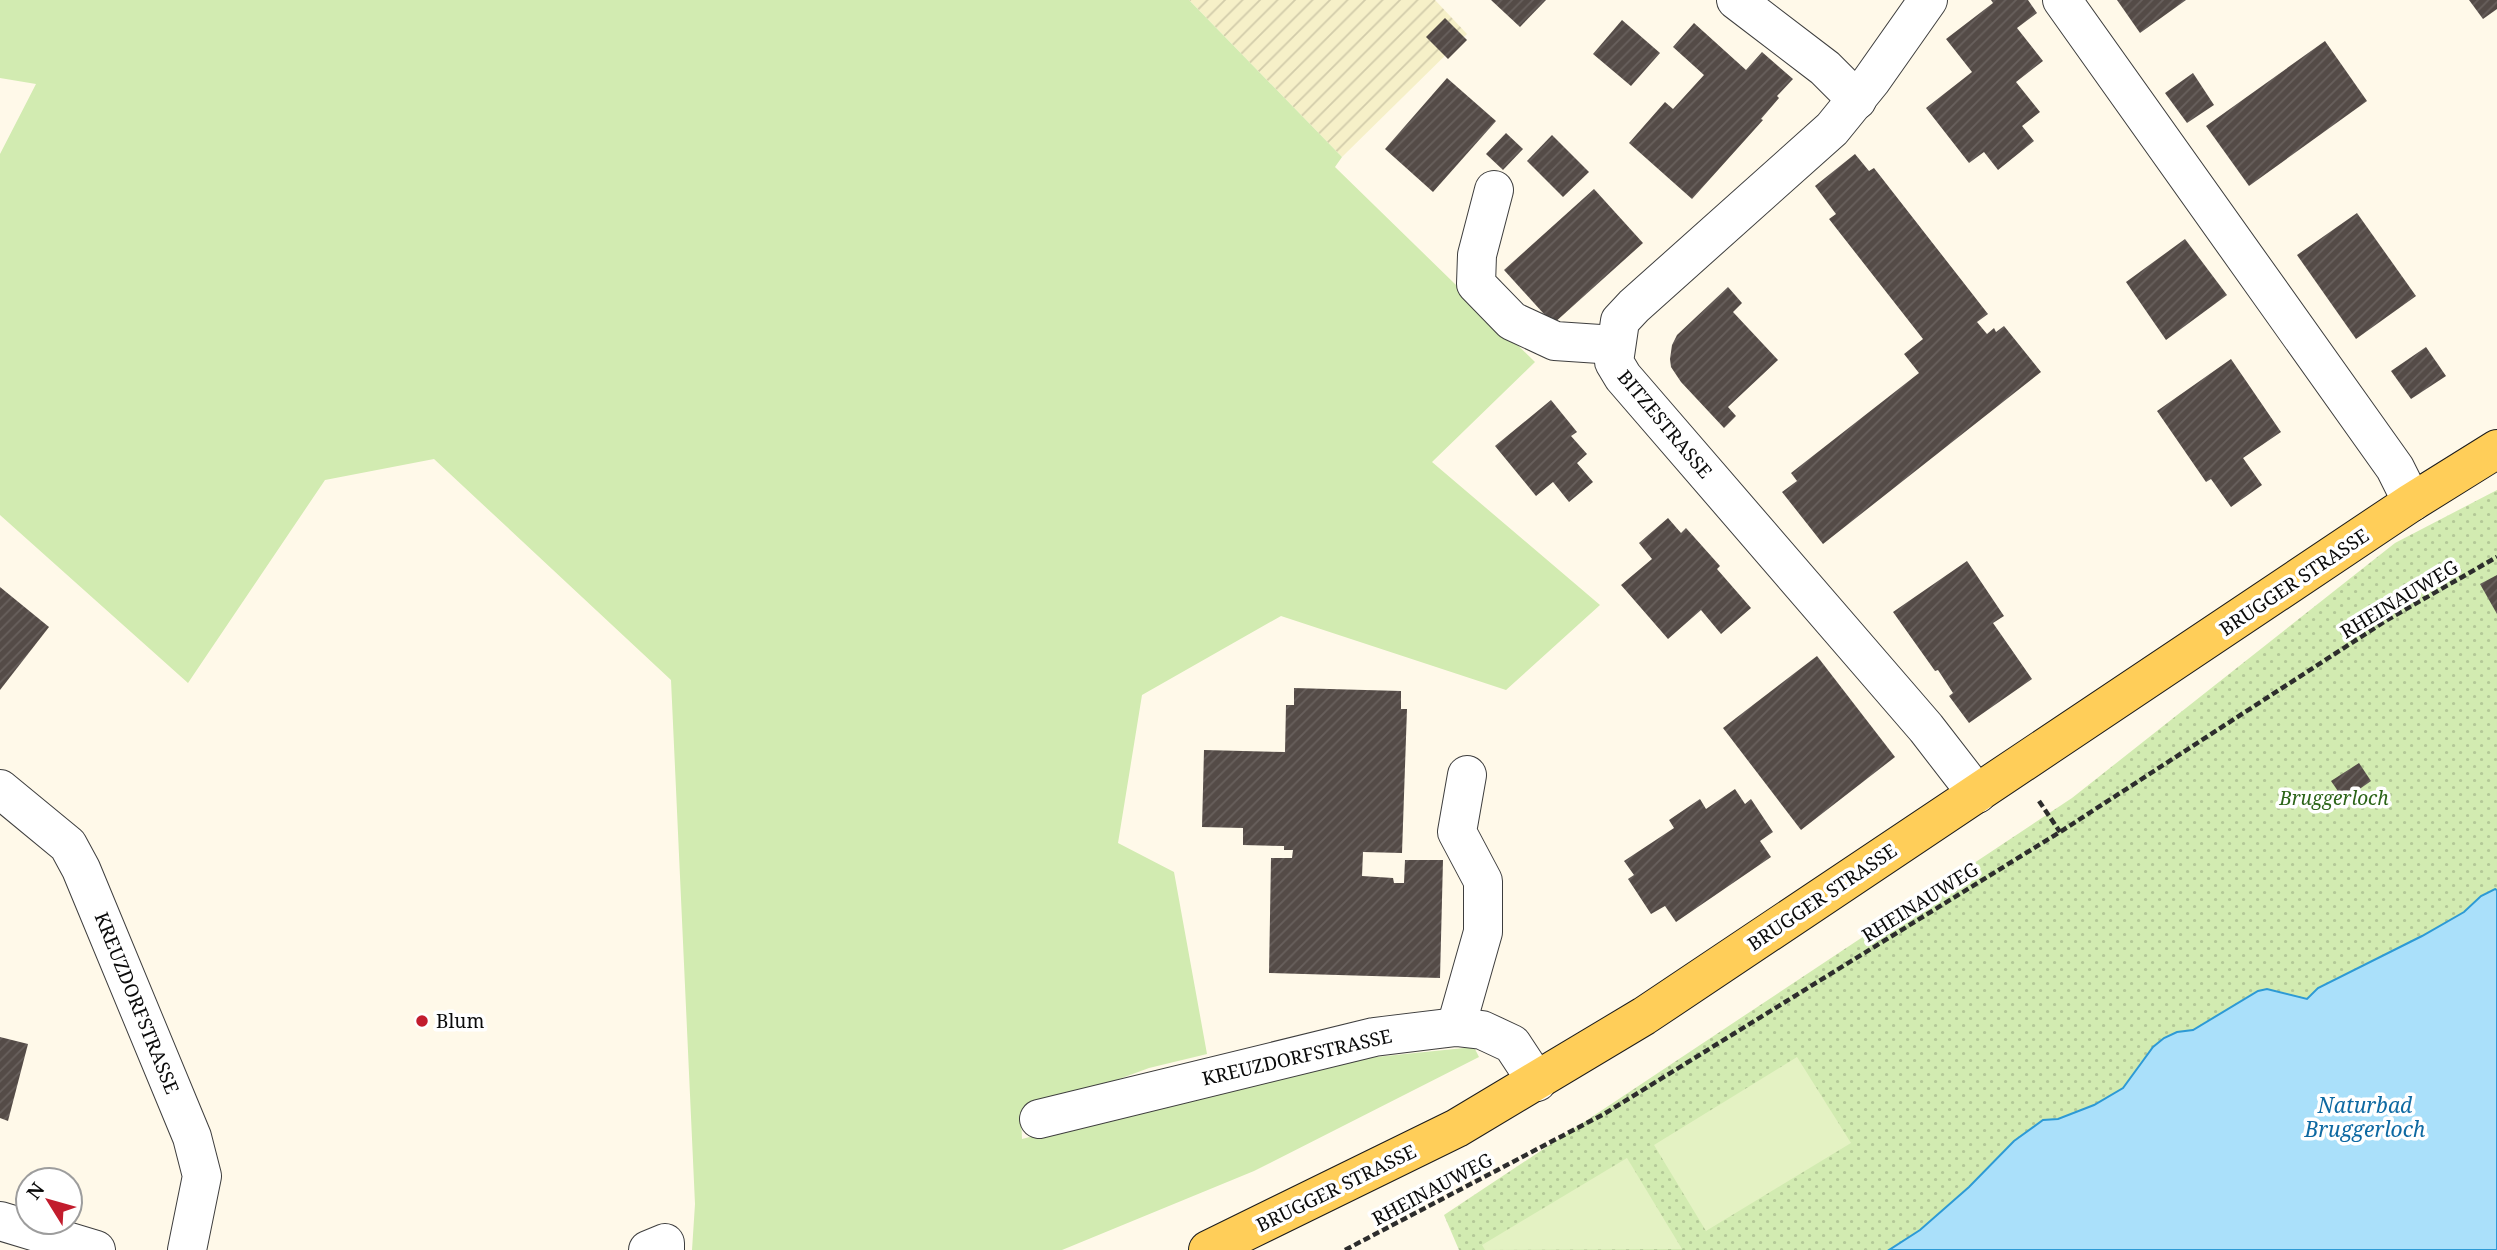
<svg xmlns="http://www.w3.org/2000/svg" width="2497" height="1250" viewBox="0 0 2497 1250" font-family="'Noto Serif',serif">
  <style>
    .farmland { fill: url(#farmland-furrows) }
    .grass { fill: #d2ebb1 }
    .park { fill: url(#park-dots) }
    .pitch { fill: #e4f2c3 }
    .water { fill: #aae0fa; stroke: #2d9ad5; stroke-width: 2 }
    .building { fill: url(#building-hatch) }
    .lines { fill: none; stroke-linecap: round; stroke-linejoin: round }
    .minor-casing { stroke: #3e3e3e; stroke-width: 40 }
    .major-casing { stroke: #1c1c1c; stroke-width: 40 }
    .path { stroke: #2d2d2d; stroke-width: 4.5; stroke-dasharray: 7 3.5; stroke-linecap: butt }
    .minor { stroke: #fff; stroke-width: 38 }
    .major { stroke: #ffce59; stroke-width: 38 }
    .poi-dot { fill: #c21c2d; stroke: #fff; stroke-width: 2.5 }
    .labels { text-anchor: middle; stroke-width: 7; stroke-linejoin: round; paint-order: stroke }
    .street-label { font-size: 19px; fill: #0b0b0b; stroke: #fff }
    .park-label { font-size: 19px; font-style: italic; fill: #2c6519; stroke: #fff }
    .poi-label { font-size: 19px; fill: #0b0b0b; stroke: #fff; text-anchor: start }
    .water-label { font-size: 21px; font-style: italic; fill: #0e69a2; stroke: #fff }
  </style>
  <defs>
    <pattern id="farmland-furrows" width="10" height="10" patternUnits="userSpaceOnUse" patternTransform="scale(1.75)"><rect width="10" height="10" fill="#f6f0c8"/><path d="M-1 1l2-2M0 10L10 0M9 11l2-2" fill="none" stroke="#d2ccaa"/></pattern>
    <pattern id="park-dots" width="8" height="8" patternUnits="userSpaceOnUse" patternTransform="scale(1.75)"><rect width="8" height="8" fill="#d2ebb1"/><path d="M2 2h.1M6 6h.1" fill="none" stroke="#b3c897" stroke-width="1.8" stroke-linecap="round"/></pattern>
    <pattern id="building-hatch" width="6" height="6" patternUnits="userSpaceOnUse" patternTransform="scale(1.75)"><rect width="6" height="6" fill="#544b47"/><path d="M-1 1l2-2M0 6l6-6M5 7l2-2" fill="none" stroke="#68605d"/></pattern>
  </defs>
  <rect width="100%" height="100%" fill="#fff9e9"/>
  <path class="farmland" d="M 1189,0 L 1435,0 L 1467,34 L 1342,157 Z"/>
  <path class="grass" d="M 0,0 L 1189,0 L 1342,157 L 1335,167 L 1535,362 L 1432,462 L 1600,605 L 1506,690 L 1281,616 L 1142,695 L 1118,843 L 1174,872 L 1207,1054 L 1149,1068 L 1021,1115 L 1022,1139 L 1317,1063 L 1474,1047 L 1479,1057 L 1254,1171 L 1062,1250 L 692,1250 L 695,1204 L 671,680 L 434,459 L 325,480 L 188,683 L 0,515 L 0,154 L 36,84 L 0,78 Z"/>
  <path class="park" d="M 2497,490 L 2497,890 L 2495,889 L 2481,896 L 2464,912 L 2422,936 L 2319,988 L 2307,1000 L 2267,989 L 2258,991 L 2193,1030 L 2177,1032 L 2143,1059 L 2123,1088 L 2094,1105 L 2014,1141 L 1969,1187 L 1920,1230 L 1889,1250 L 1459,1250 L 1444,1215 L 2072,798 L 2395,543 Z"/>
  <g class="pitch">
    <path d="M 1797,1057 L 1851,1143 L 1706,1231 L 1654,1145 Z"/>
    <path d="M 1627,1158 L 1682,1249 L 1485,1250 L 1482,1245 Z"/>
  </g>
  <path class="water" d="M 2495,889 L 2497,890 L 2497,1250 L 1889,1250 L 1920,1230 L 1969,1187 L 2014,1141 L 2043,1120 L 2058,1119 L 2094,1105 L 2123,1088 L 2153,1047 L 2164,1038 L 2177,1032 L 2193,1030 L 2258,991 L 2267,989 L 2307,999 L 2318,988 L 2422,936 L 2464,912 L 2481,896 Z"/>
  <g class="building">
    <path d="M 1491,0 L 1546,0 L 1520,27 Z"/>
    <path d="M 1991,0 L 2028,0 L 2037,13 L 2017,28 L 2043,61 L 2016,82 L 2040,112 L 2022,126 L 2034,141 L 1998,170 L 1984,152 L 1969,163 L 1926,108 L 1972,72 L 1946,39 L 1993,3 Z"/>
    <path d="M 2117,0 L 2186,0 L 2140,33 Z"/>
    <path d="M 2469,0 L 2497,0 L 2497,9 L 2483,19 Z"/>
    <path d="M 1445,18 L 1467,40 L 1448,59 L 1426,37 Z"/>
    <path d="M 1622,20 L 1660,53 L 1631,86 L 1593,54 Z"/>
    <path d="M 1694,23 L 1746,70 L 1762,52 L 1793,79 L 1777,96 L 1779,98 L 1761,119 L 1763,120 L 1692,199 L 1629,143 L 1665,102 L 1673,109 L 1704,75 L 1673,47 Z"/>
    <path d="M 2325,41 L 2367,101 L 2249,186 L 2206,126 Z"/>
    <path d="M 2193,73 L 2214,105 L 2187,123 L 2165,93 Z"/>
    <path d="M 1447,78 L 1496,121 L 1433,192 L 1385,149 Z"/>
    <path d="M 1506,133 L 1523,149 L 1503,170 L 1486,154 Z"/>
    <path d="M 1552,135 L 1589,172 L 1563,197 L 1527,161 Z"/>
    <path d="M 1855,154 L 1869,171 L 1874,168 L 1988,314 L 1977,322 L 1987,334 L 1994,328 L 1996,332 L 2004,326 L 2041,372 L 1823,544 L 1782,492 L 1797,481 L 1791,473 L 1919,373 L 1904,354 L 1923,339 L 1829,219 L 1836,214 L 1815,186 Z"/>
    <path d="M 1594,189 L 1643,243 L 1553,324 L 1504,270 Z"/>
    <path d="M 2357,213 L 2416,296 L 2356,339 L 2297,255 Z"/>
    <path d="M 2185,239 L 2227,295 L 2166,340 L 2126,282 Z"/>
    <path d="M 1728,287 L 1742,303 L 1733,312 L 1778,360 L 1728,407 L 1736,416 L 1724,428 L 1681,382 L 1671,367 L 1670,359 L 1672,345 L 1677,335 Z"/>
    <path d="M 2426,347 L 2446,376 L 2411,399 L 2391,371 Z"/>
    <path d="M 2231,359 L 2281,432 L 2243,458 L 2262,485 L 2231,507 L 2211,479 L 2206,482 L 2157,411 Z"/>
    <path d="M 1551,400 L 1577,432 L 1571,436 L 1587,454 L 1577,463 L 1593,482 L 1569,502 L 1553,482 L 1536,496 L 1495,446 Z"/>
    <path d="M 1668,518 L 1681,533 L 1686,528 L 1720,566 L 1717,569 L 1751,608 L 1721,634 L 1701,610 L 1668,639 L 1621,585 L 1652,559 L 1639,543 Z"/>
    <path d="M 1967,561 L 2004,616 L 1993,623 L 2032,679 L 1969,723 L 1949,696 L 1953,693 L 1938,670 L 1935,671 L 1893,612 Z"/>
    <path d="M 2497,575 L 2497,614 L 2480,584 Z"/>
    <path d="M 0,587 L 49,627 L 0,690 Z"/>
    <path d="M 1817,656 L 1895,757 L 1801,830 L 1723,728 Z"/>
    <path d="M 1294,688 L 1401,691 L 1401,709 L 1407,709 L 1402,853 L 1363,852 L 1362,876 L 1393,878 L 1394,883 L 1404,883 L 1405,860 L 1443,860 L 1440,978 L 1269,973 L 1271,858 L 1292,858 L 1293,850 L 1284,850 L 1284,846 L 1243,845 L 1243,828 L 1202,827 L 1204,750 L 1285,752 L 1286,705 L 1294,705 Z"/>
    <path d="M 2359,763 L 2371,781 L 2344,800 L 2331,781 Z"/>
    <path d="M 1735,789 L 1745,804 L 1751,799 L 1773,832 L 1760,841 L 1771,857 L 1676,922 L 1665,906 L 1651,914 L 1628,879 L 1634,875 L 1624,861 L 1674,828 L 1669,820 L 1700,799 L 1706,809 Z"/>
    <path d="M 0,1037 L 28,1044 L 8,1121 L 0,1118 Z"/>
  </g>
  <g class="lines">
    <g class="minor-casing">
      <g id="minor">
        <path d="M 1736,0 L 1825,68 L 1857,100"/>
        <path d="M 1928,0 L 1871,81 L 1832,129 L 1634,306 L 1620,321 L 1614,362 L 1623,377 L 1926,728 L 1977,794"/>
        <path d="M 2062,0 L 2395,468 L 2412,502"/>
        <path d="M 1494,190 L 1477,255 L 1476,284 L 1512,321 L 1555,341 L 1615,345"/>
        <path d="M 0,789 L 68,845 L 81,869 L 192,1137 L 202,1176 L 187,1250"/>
        <path d="M 1456,1027 L 1483,932 L 1483,881 L 1457,832 L 1467,775"/>
        <path d="M 1039,1119 L 1374,1037 L 1456,1027 L 1482,1030 L 1512,1044 L 1537,1082"/>
        <path d="M 0,1221 L 96,1250"/>
        <path d="M 648,1250 L 665,1243 L 665,1250"/>
      </g>
    </g>
    <g class="major-casing">
      <path id="major" d="M 1208,1250 L 1457,1128 L 1644,1016 L 2412,502 L 2497,449"/>
    </g>
    <g class="path">
      <path d="M 2039,801 L 2060,832"/>
      <path d="M 1345,1250 L 1604,1114 L 2060,832 L 2387,620 L 2497,557"/>
    </g>
    <use href="#minor" class="minor"/>
    <use href="#major" class="major"/>
  </g>
  <circle class="poi-dot" cx="422" cy="1021" r="7"/>
  <g class="labels">
    <g class="street-label">
      <text transform="translate(1665 424) rotate(50)" y="7">BITZESTRASSE</text>
      <text transform="translate(2294 582) rotate(-34)" y="7">BRUGGER STRASSE</text>
      <text transform="translate(2399 599) rotate(-31)" y="7">RHEINAUWEG</text>
      <text transform="translate(1822 897) rotate(-34)" y="7">BRUGGER STRASSE</text>
      <text transform="translate(1920 902) rotate(-32)" y="7">RHEINAUWEG</text>
      <text transform="translate(137 1003) rotate(68)" y="7">KREUZDORFSTRASSE</text>
      <text transform="translate(1297 1057) rotate(-13)" y="7">KREUZDORFSTRASSE</text>
      <text transform="translate(1336 1188) rotate(-26)" y="7">BRUGGER STRASSE</text>
      <text transform="translate(1432 1189) rotate(-28)" y="7">RHEINAUWEG</text>
    </g>
    <g class="park-label">
      <text x="2334" y="805">Bruggerloch</text>
    </g>
    <g class="poi-label">
      <text x="436" y="1028">Blum</text>
    </g>
    <g class="water-label">
      <text x="2365" y="1113">Naturbad<tspan x="2365" dy="24">Bruggerloch</tspan></text>
    </g>
  </g>
  <g transform="translate(49 1201) rotate(307)"><circle r="33" fill="#ffffff" stroke="#9d9d9d" stroke-width="2"/>
  <path d="M0-5L12 26L0 18L-12 26Z" fill="#c21c2d"/>
  <text y="-10" font-size="19" font-weight="bold" text-anchor="middle" fill="#0b0b0b">N</text>
  </g>
</svg>
